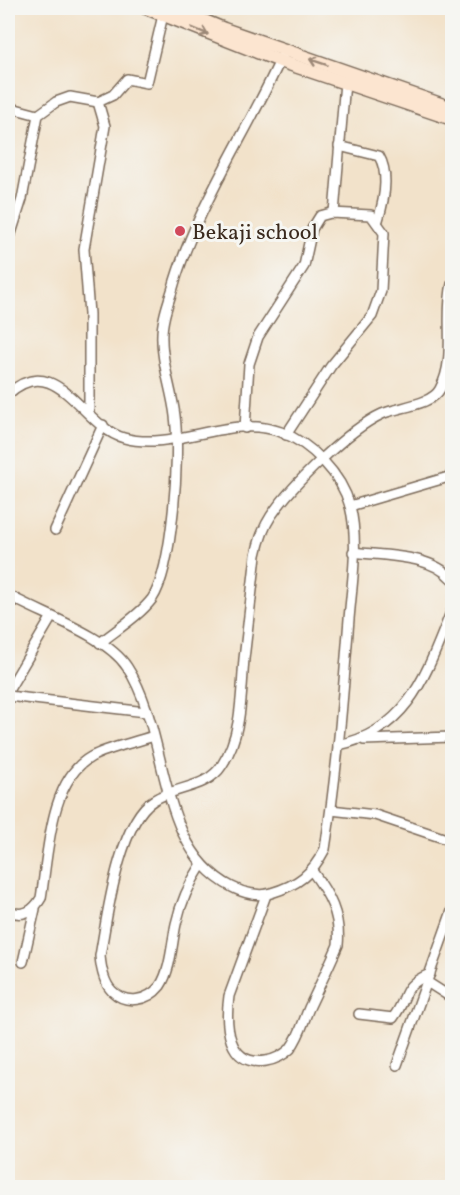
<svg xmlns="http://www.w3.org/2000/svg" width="460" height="1195" viewBox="0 0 460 1195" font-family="Vollkorn,serif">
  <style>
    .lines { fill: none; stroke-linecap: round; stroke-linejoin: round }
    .minor-casing { stroke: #7b6a5a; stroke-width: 12 }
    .secondary-casing { stroke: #7b6a5a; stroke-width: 15 }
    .minor { stroke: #fff; stroke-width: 9 }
    .secondary { stroke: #fce5d0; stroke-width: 12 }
    .oneway { stroke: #9c8877 }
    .poi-dot { fill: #d1495b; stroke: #f6f6f2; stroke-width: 2 }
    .labels { text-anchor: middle; stroke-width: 6; stroke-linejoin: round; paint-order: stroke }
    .poi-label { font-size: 22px; fill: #3b2a1e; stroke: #f6f6f2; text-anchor: start }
  </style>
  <rect width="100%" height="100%" fill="#f6f6f2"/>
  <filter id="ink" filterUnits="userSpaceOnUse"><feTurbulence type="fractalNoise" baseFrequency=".0167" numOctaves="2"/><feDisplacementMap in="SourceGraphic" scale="12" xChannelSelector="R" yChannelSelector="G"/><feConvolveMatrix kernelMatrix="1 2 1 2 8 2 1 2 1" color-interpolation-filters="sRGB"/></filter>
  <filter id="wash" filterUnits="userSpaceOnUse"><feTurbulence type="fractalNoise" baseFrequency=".008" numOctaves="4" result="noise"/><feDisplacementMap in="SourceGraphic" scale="24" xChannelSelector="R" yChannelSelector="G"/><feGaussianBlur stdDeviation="1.35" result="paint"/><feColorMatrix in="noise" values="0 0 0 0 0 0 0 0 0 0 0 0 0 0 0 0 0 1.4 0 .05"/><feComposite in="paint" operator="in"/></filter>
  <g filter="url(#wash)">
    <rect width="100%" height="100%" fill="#f2e2ca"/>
  </g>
  <g filter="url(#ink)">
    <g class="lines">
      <g class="minor-casing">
        <g id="minor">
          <path d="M 8,12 L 8,8"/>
          <path d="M 8,107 L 38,115"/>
          <path d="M 339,146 L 379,156 C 390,175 384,201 378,220"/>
          <path d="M 334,213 L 345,82"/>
          <path d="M 8,243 L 22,199 L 38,115 L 56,102 L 70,97 L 98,102 L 113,95 L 127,79 L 147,83 L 163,15"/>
          <path d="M 8,394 C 57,349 82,427 124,438 C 175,452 230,413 281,432 C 312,444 341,474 350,506 C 359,541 352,583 349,619 C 343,696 337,773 325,849 C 312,874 298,885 271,893 C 259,897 243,893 232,887 C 155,848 170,732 127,667 C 106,635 41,614 8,595"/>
          <path d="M 89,412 L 89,314 L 84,249 L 105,126 L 98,102"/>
          <path d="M 245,428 L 249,364 L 258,337 L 304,266 L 312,229 L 320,216 L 331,213 L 371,215 L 384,233 L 381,291 L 372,316 L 331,366 L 286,435"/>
          <path d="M 350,506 L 452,476"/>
          <path d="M 55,530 L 103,425"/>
          <path d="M 353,552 C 383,556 431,554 452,579"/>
          <path d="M 100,643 C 116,630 139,616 152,599 C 173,568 180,454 175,416 C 172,390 162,365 162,340 C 161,324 167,306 172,291 C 195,208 247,134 282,56"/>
          <path d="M 8,691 L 51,618"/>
          <path d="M 8,696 L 146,712"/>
          <path d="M 364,740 L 452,737"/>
          <path d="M 338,745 C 410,731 427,671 452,610"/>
          <path d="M 331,810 L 375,815 L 452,841"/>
          <path d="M 202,864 C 189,884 181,901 176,924 C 172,942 171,970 160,986 C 148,1001 126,1005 112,991 C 104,983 101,967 100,956 C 107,917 119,821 154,800 C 176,786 207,789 222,765 C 242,735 241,695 244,659 C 248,624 252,589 256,555 C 259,541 263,528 271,516 C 291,486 349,429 382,414 C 398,407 432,405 440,389 C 457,358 444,317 452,284"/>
          <path d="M 266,895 L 229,996 C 225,1024 227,1067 266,1061 C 274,1060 284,1055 290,1049 C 300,1036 303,1022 309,1008 C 319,987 329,966 338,945 C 341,915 329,894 312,871"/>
          <path d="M 8,911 C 23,917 33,912 41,898 C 48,857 49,780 91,757 C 109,747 134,743 153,736"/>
          <path d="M 23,962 L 35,909"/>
          <path d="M 427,982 L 452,998"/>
          <path d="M 359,1014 L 393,1018 C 410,996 399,987 430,974"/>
          <path d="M 397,1065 L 452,911"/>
        </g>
      </g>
      <g class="secondary-casing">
        <g id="secondary">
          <path d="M 146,8 L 280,61 L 452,119"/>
          <path d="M 173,8 L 224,29 L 452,108"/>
        </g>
      </g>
      <use href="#minor" class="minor"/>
      <use href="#secondary" class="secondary"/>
    </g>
    <defs><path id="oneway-shaft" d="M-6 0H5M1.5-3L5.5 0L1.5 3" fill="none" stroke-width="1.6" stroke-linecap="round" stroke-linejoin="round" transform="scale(1.5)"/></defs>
    <g class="oneway">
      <use href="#oneway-shaft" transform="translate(200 31) rotate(23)"/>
      <use href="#oneway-shaft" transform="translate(318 62) rotate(-161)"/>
    </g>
  </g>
  <circle class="poi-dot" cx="180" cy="231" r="6"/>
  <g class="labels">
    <g class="poi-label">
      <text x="192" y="239">Bekaji school</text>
    </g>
  </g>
  <rect width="460" height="1195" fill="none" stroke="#f6f6f2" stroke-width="30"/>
</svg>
